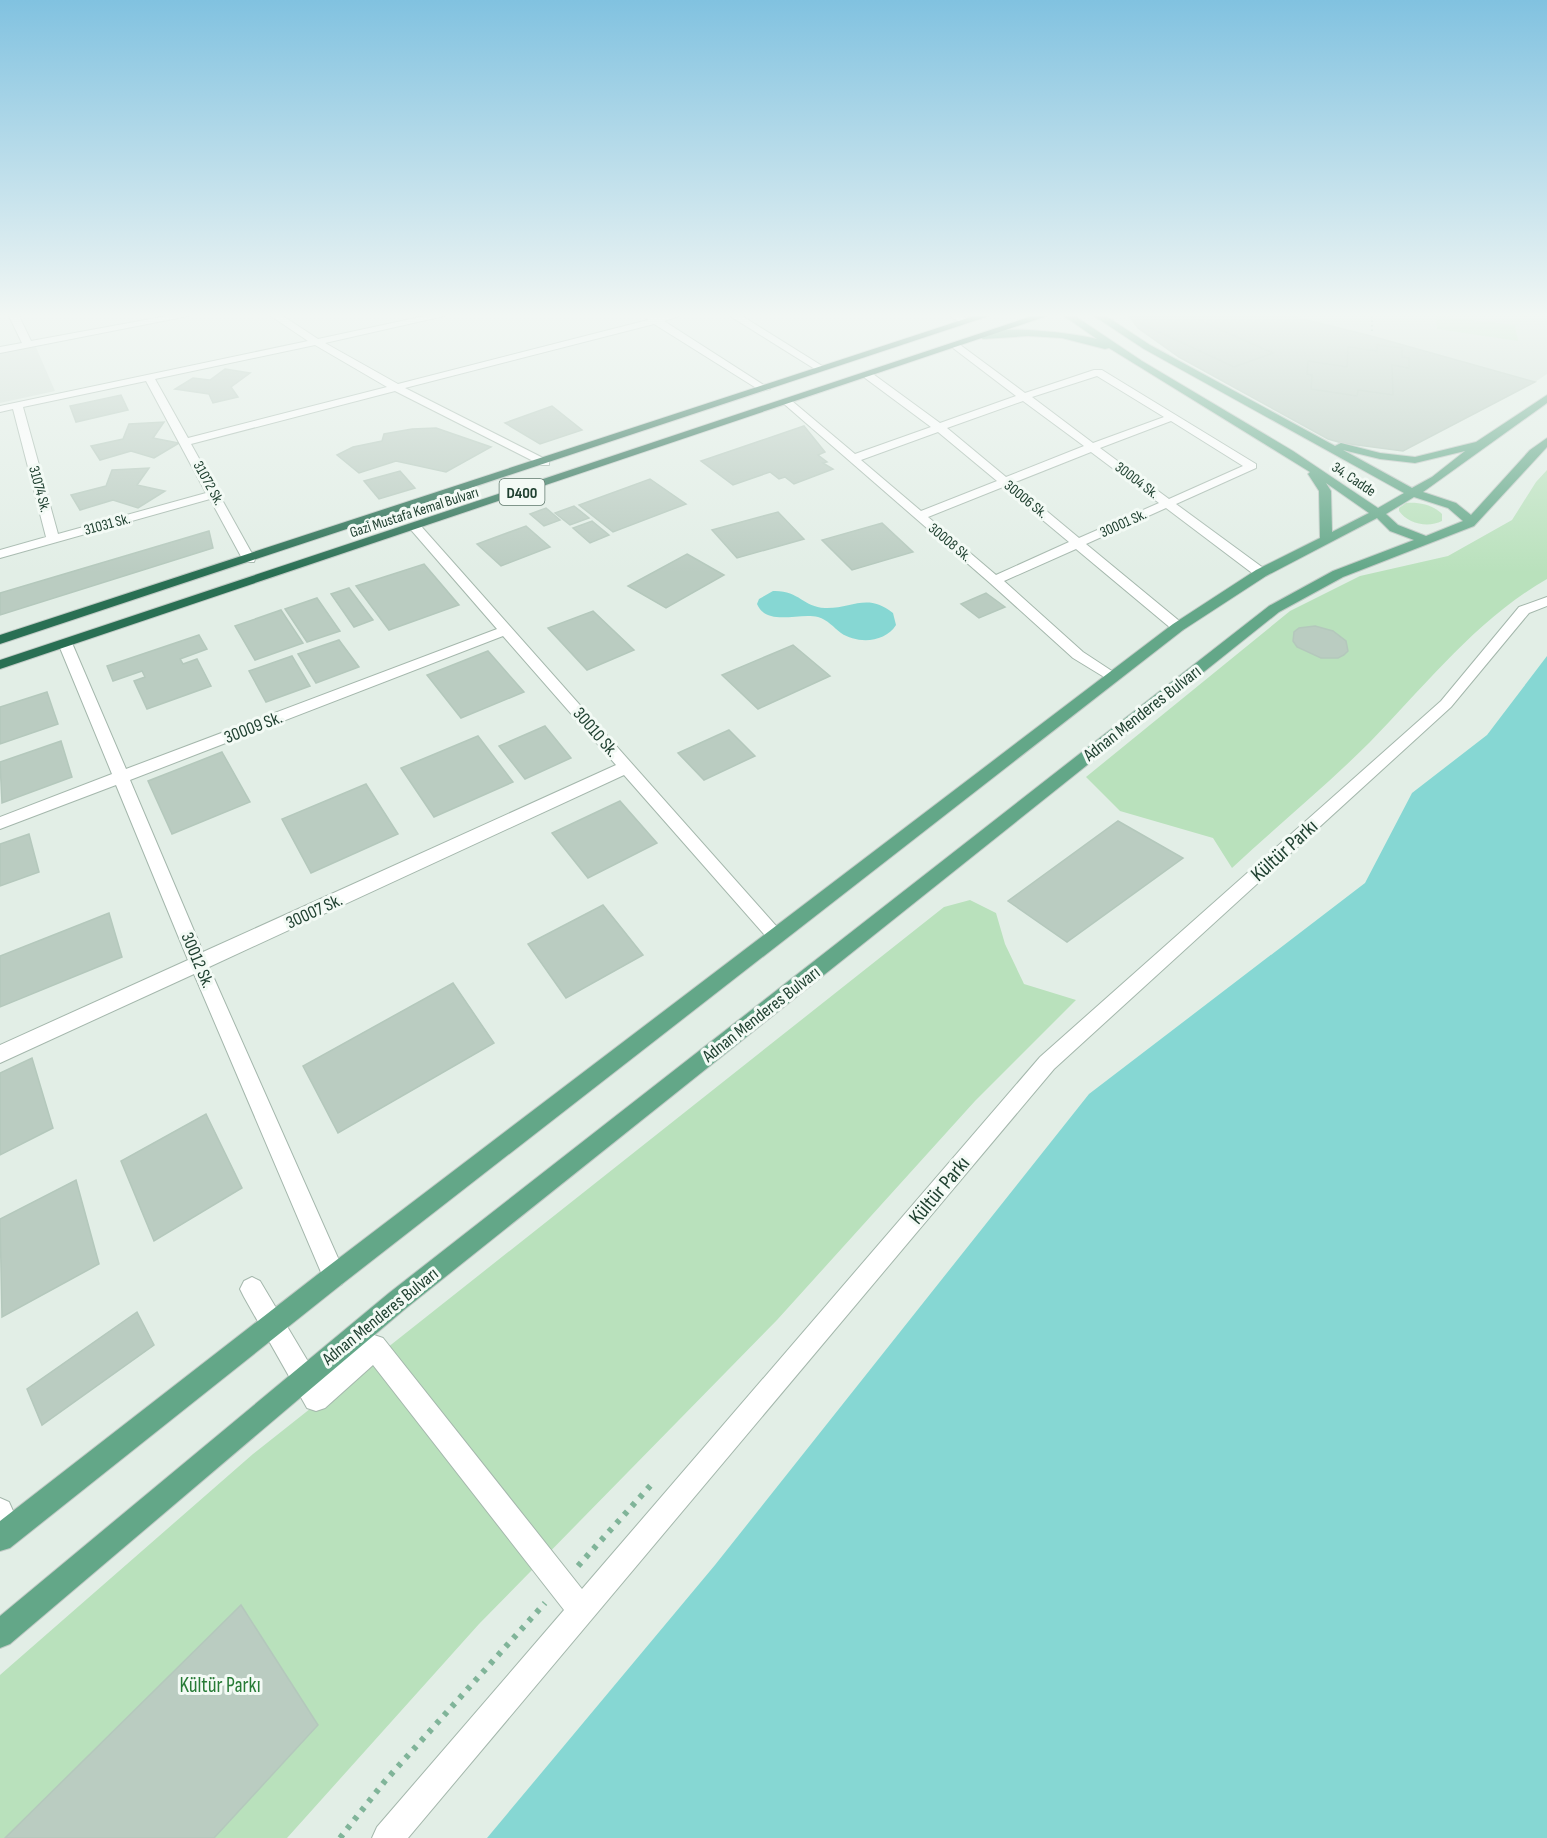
<svg xmlns="http://www.w3.org/2000/svg" width="1547" height="1838" viewBox="0 0 1547 1838" font-family="'Sofia Sans Condensed',sans-serif">
  <style>
    .built { fill: #d0ded5 }
    .green { fill: #b9e1bc }
    .water { fill: #86d7d3 }
    .building { fill: #baccc1; stroke: #b4c8bc; stroke-width: 1.5 }
    .lines { fill: none; stroke-linecap: round; stroke-linejoin: round }
    .street-casing { stroke: #a4b7ac; stroke-width: 2 }
    .primary-casing { stroke: #c1cac5; stroke-width: 2 }
    .highway-casing { stroke: #c1cac5; stroke-width: 2 }
    .path-far1 { stroke: #80b499; stroke-width: 2; stroke-dasharray: 1.5 3; stroke-linecap: butt }
    .path { stroke: #80b499; stroke-width: 6; stroke-dasharray: 4.5 7; stroke-linecap: butt }
    .street { fill: #fff; fill-rule: evenodd }
    .primary { fill: #63a788; fill-rule: evenodd }
    .highway { fill: #296f53; fill-rule: evenodd }
    .labels { text-anchor: middle; stroke-width: 6; stroke-linejoin: round; paint-order: stroke }
    .far-street-label { font-size: 15px; fill: #204131; stroke: #f3faf5 }
    .shield { fill: #f3faf5; stroke: #5f786c; stroke-width: 1.5 }
    .shield-label { font-size: 16px; font-weight: bold; fill: #204131 }
    .street-label { font-size: 18px; fill: #204131; stroke: #f3faf5 }
    .near-street-label { font-size: 21px; fill: #204131; stroke: #f3faf5 }
    .near-park-label { font-size: 21px; fill: #277b36; stroke: #f3faf5 }
  </style>
  <rect width="100%" height="100%" fill="#e2eee6"/>
  <g class="built">
    <path d="M 1291,316 L 1547,316 L 1547,374 L 1535,382 L 1371,336 Z"/>
    <path d="M 35,345 L 55,391 L 0,403 L 0,352 Z"/>
  </g>
  <g class="green">
    <path d="M 1436,316 L 1515,325 L 1518,341 L 1437,329 Z"/>
    <path d="M 1547,470 L 1547,579 C 1477,619 1426,685 1370,742 C 1326,786 1277,826 1232,868 L 1213,838 L 1120,811 L 1086,777 L 1290,611 L 1360,576 L 1448,556 L 1512,520 L 1536,482 Z"/>
    <path d="M 1406,503 C 1420,502 1433,505 1442,514 L 1442,521 C 1428,528 1408,524 1399,511 L 1399,508 Z"/>
    <path d="M 970,900 L 996,913 L 1005,944 L 1024,984 L 1076,1000 L 975,1101 L 777,1320 L 479,1624 L 287,1838 L 0,1838 L 0,1675 L 253,1454 L 944,907 Z"/>
  </g>
  <g class="water">
    <path d="M 773,591 C 799,590 803,607 825,608 C 852,609 867,592 893,613 L 896,625 C 885,643 857,644 841,633 C 833,627 828,620 818,617 C 799,612 767,627 757,604 L 759,599 Z"/>
    <path d="M 1547,656 L 1547,1838 L 487,1838 L 715,1565 L 1089,1094 L 1365,883 L 1412,793 L 1487,735 Z"/>
  </g>
  <g class="building">
    <path d="M 1129,316 L 1291,316 L 1371,336 L 1535,382 L 1403,451 L 1342,443 L 1328,439 L 1179,357 L 1138,328 Z"/>
    <path d="M 1138,316 L 1190,316 L 1273,353 L 1234,367 L 1135,321 Z"/>
    <path d="M 1377,345 L 1402,348 L 1402,357 L 1409,358 L 1409,368 L 1392,365 L 1393,395 L 1358,390 L 1357,396 L 1311,389 L 1312,375 L 1307,374 L 1308,361 L 1347,367 L 1348,347 L 1377,351 Z"/>
    <path d="M 225,369 L 250,373 L 231,387 L 238,397 L 213,403 L 209,394 L 175,389 L 193,378 L 210,380 Z"/>
    <path d="M 121,395 L 128,410 L 76,422 L 70,406 Z"/>
    <path d="M 552,406 L 582,430 L 540,444 L 505,423 Z"/>
    <path d="M 164,422 L 153,438 L 179,443 L 154,458 L 131,451 L 100,460 L 91,446 L 123,439 L 129,424 Z"/>
    <path d="M 804,426 L 825,452 L 818,455 L 827,462 L 823,463 L 833,469 L 794,484 L 785,477 L 779,479 L 770,472 L 733,485 L 701,461 Z"/>
    <path d="M 436,428 L 491,447 L 446,472 L 396,461 L 359,473 L 337,455 L 353,447 L 382,441 L 384,434 L 412,429 Z"/>
    <path d="M 149,468 L 137,485 L 165,491 L 138,508 L 113,500 L 80,510 L 71,495 L 106,486 L 112,470 Z"/>
    <path d="M 400,471 L 415,488 L 379,499 L 364,481 Z"/>
    <path d="M 650,479 L 686,504 L 613,532 L 579,505 Z"/>
    <path d="M 574,506 L 589,518 L 570,525 L 555,513 Z"/>
    <path d="M 546,508 L 560,520 L 544,526 L 530,514 Z"/>
    <path d="M 778,512 L 804,539 L 737,558 L 712,530 Z"/>
    <path d="M 592,521 L 609,535 L 590,543 L 573,528 Z"/>
    <path d="M 882,523 L 913,552 L 852,570 L 822,540 Z"/>
    <path d="M 526,526 L 550,547 L 501,566 L 477,544 Z"/>
    <path d="M 209,531 L 213,548 L 0,615 L 0,593 Z"/>
    <path d="M 687,554 L 724,575 L 666,608 L 628,586 Z"/>
    <path d="M 424,564 L 459,605 L 389,630 L 356,586 Z"/>
    <path d="M 349,588 L 373,620 L 354,627 L 331,594 Z"/>
    <path d="M 986,593 L 1005,607 L 979,618 L 961,604 Z"/>
    <path d="M 317,598 L 340,631 L 307,642 L 285,609 Z"/>
    <path d="M 281,610 L 303,643 L 255,660 L 235,626 Z"/>
    <path d="M 593,611 L 634,650 L 587,670 L 548,628 Z"/>
    <path d="M 1315,626 L 1333,631 L 1346,641 L 1348,651 L 1344,655 L 1338,658 L 1321,658 L 1297,647 L 1293,641 L 1294,632 L 1299,628 Z"/>
    <path d="M 199,635 L 207,649 L 180,659 L 183,664 L 197,659 L 211,686 L 147,709 L 134,681 L 145,677 L 142,671 L 113,681 L 107,666 Z"/>
    <path d="M 339,640 L 359,667 L 316,683 L 298,654 Z"/>
    <path d="M 793,645 L 830,676 L 758,709 L 722,675 Z"/>
    <path d="M 488,651 L 524,692 L 461,718 L 427,675 Z"/>
    <path d="M 292,656 L 310,686 L 266,702 L 249,671 Z"/>
    <path d="M 47,692 L 58,724 L 0,744 L 0,707 Z"/>
    <path d="M 545,726 L 571,758 L 525,779 L 499,746 Z"/>
    <path d="M 729,730 L 755,756 L 704,780 L 678,753 Z"/>
    <path d="M 478,736 L 513,782 L 434,817 L 401,768 Z"/>
    <path d="M 61,741 L 72,777 L 2,803 L 0,762 Z"/>
    <path d="M 222,752 L 250,802 L 172,834 L 148,781 Z"/>
    <path d="M 366,784 L 398,834 L 311,873 L 282,819 Z"/>
    <path d="M 620,801 L 657,843 L 588,878 L 552,833 Z"/>
    <path d="M 1118,821 L 1183,858 L 1067,942 L 1008,901 Z"/>
    <path d="M 29,834 L 39,872 L 0,886 L 0,844 Z"/>
    <path d="M 603,905 L 643,955 L 566,998 L 528,944 Z"/>
    <path d="M 109,913 L 122,957 L 0,1007 L 0,956 Z"/>
    <path d="M 453,983 L 494,1043 L 338,1133 L 303,1066 Z"/>
    <path d="M 32,1058 L 53,1128 L 0,1155 L 0,1073 Z"/>
    <path d="M 206,1114 L 242,1188 L 154,1241 L 121,1161 Z"/>
    <path d="M 76,1180 L 99,1264 L 2,1317 L 0,1219 Z"/>
    <path d="M 137,1312 L 154,1345 L 42,1425 L 27,1389 Z"/>
    <path d="M 241,1605 L 318,1725 L 214,1838 L 5,1838 Z"/>
  </g>
  <g class="lines">
    <g class="street-casing">
      <g id="street">
        <path d="M 9,316 L 19,316 L 31,341 L 167,316 L 188,316 L 0,353 L 0,347 L 22,343 Z"/>
        <path d="M 271,316 L 283,316 L 318,339 L 425,316 L 444,316 L 325,343 L 398,384 L 648,320 L 646,316 L 679,316 L 664,321 L 770,389 L 761,391 L 654,324 L 405,388 L 549,461 L 549,465 L 541,465 L 395,391 L 191,444 L 255,559 L 254,562 L 244,562 L 210,499 L 0,558 L 0,550 L 46,537 L 13,409 L 0,412 L 0,406 L 308,341 ZM 315,345 L 387,387 L 188,438 L 155,379 ZM 146,381 L 206,493 L 58,534 L 23,407 Z"/>
        <path d="M 730,316 L 742,316 L 827,369 L 818,371 Z"/>
        <path d="M 950,316 L 962,316 L 970,322 L 962,324 Z"/>
        <path d="M 953,344 L 959,344 L 1025,393 L 1094,370 L 1102,370 L 1256,464 L 1256,468 L 1176,504 L 1266,570 L 1268,573 L 1266,576 L 1256,576 L 1166,508 L 1086,544 L 1183,624 L 1185,627 L 1183,630 L 1173,630 L 1076,549 L 1004,581 L 1083,652 L 1121,677 L 1114,682 L 1109,680 L 1073,658 L 990,583 L 783,403 L 784,401 L 792,401 L 855,454 L 931,427 L 865,378 L 865,374 L 873,374 L 940,423 L 1016,396 L 953,348 ZM 1097,376 L 1164,417 L 1093,443 L 1032,397 ZM 1023,401 L 1084,446 L 1006,477 L 947,428 ZM 1171,421 L 1243,466 L 1169,499 L 1100,448 ZM 938,432 L 997,481 L 921,511 L 861,460 ZM 1091,452 L 1159,503 L 1079,538 L 1013,483 ZM 1003,487 L 1069,542 L 996,575 L 928,517 Z"/>
        <path d="M 416,524 L 420,525 L 785,936 L 782,941 L 776,943 L 770,941 L 624,775 L 209,967 L 346,1276 L 342,1284 L 334,1288 L 326,1284 L 194,974 L 0,1063 L 0,1045 L 188,960 L 116,785 L 0,829 L 0,817 L 112,774 L 58,643 L 60,640 L 70,640 L 72,643 L 126,769 L 497,629 L 412,531 L 410,528 L 412,525 ZM 503,636 L 616,765 L 203,952 L 130,780 Z"/>
        <path d="M 1547,597 L 1547,606 L 1529,613 L 1451,707 L 1054,1069 L 408,1838 L 372,1838 L 377,1827 L 564,1610 L 373,1365 L 325,1408 L 316,1411 L 307,1408 L 244,1297 L 240,1289 L 244,1281 L 252,1277 L 260,1281 L 319,1380 L 365,1338 L 374,1335 L 383,1338 L 582,1589 L 1040,1057 L 1441,701 L 1519,607 Z"/>
        <path d="M 0,1498 L 9,1502 L 22,1531 L 18,1540 L 9,1544 L 0,1541 Z"/>
      </g>
    </g>
    <g class="primary-casing">
      <path id="primary" d="M 1064,316 L 1075,316 L 1142,361 L 1293,451 L 1378,508 L 1404,493 L 1144,349 L 1094,316 L 1106,316 L 1150,345 L 1335,446 L 1341,443 L 1380,453 L 1415,457 L 1476,442 L 1547,395 L 1547,403 L 1423,492 L 1456,503 L 1471,515 L 1530,450 L 1547,438 L 1547,447 L 1474,526 L 1343,577 L 1279,612 L 405,1309 L 10,1644 L 0,1648 L 0,1616 L 389,1293 L 1269,606 L 1333,571 L 1414,540 L 1390,531 L 1377,518 L 1266,576 L 1183,630 L 342,1284 L 10,1548 L 0,1551 L 0,1521 L 326,1268 L 1173,624 L 1256,570 L 1320,538 L 1319,491 L 1308,474 L 1310,472 L 1109,348 L 1105,349 L 1062,338 L 1028,336 L 983,339 L 978,336 C 997,323 1074,333 1097,339 ZM 1343,450 L 1380,459 L 1415,463 L 1465,451 L 1432,477 L 1412,488 ZM 1326,483 L 1369,513 L 1332,532 L 1331,491 ZM 1414,497 L 1448,508 L 1463,521 L 1426,536 L 1398,525 L 1386,514 Z"/>
    </g>
    <g class="highway-casing">
      <g id="highway">
        <path d="M 974,316 L 989,316 L 0,644 L 0,635 Z"/>
        <path d="M 1032,316 L 1047,316 L 0,669 L 0,660 Z"/>
      </g>
    </g>
    <path class="path-far1" d="M 1372,316 L 1372,331"/>
    <g class="path">
      <path d="M 578,1566 L 651,1485"/>
      <path d="M 340,1838 L 385,1781 L 545,1603"/>
    </g>
    <use href="#street" class="street"/>
    <use href="#primary" class="primary"/>
    <use href="#highway" class="highway"/>
  </g>
  <linearGradient id="sky" x2="0" y2="1"><stop stop-color="#81c2e0"/><stop offset="0.55" stop-color="#f2f7f4"/><stop offset="1" stop-color="#f2f7f4" stop-opacity="0"/></linearGradient>
  <rect width="1547" height="573" fill="url(#sky)"/>
  <g class="labels">
    <g class="far-street-label">
      <text transform="translate(1354 479) rotate(34)" y="5">34. Cadde</text>
      <text transform="translate(1137 480) rotate(37)" y="5">30004 Sk.</text>
      <text transform="translate(209 483) rotate(61)" y="5">31072 Sk.</text>
      <text transform="translate(40 489) rotate(75)" y="5">31074 Sk.</text>
      <text transform="translate(1026 499) rotate(39)" y="5">30006 Sk.</text>
      <text transform="translate(414 512) rotate(-18)" y="5">Gazi Mustafa Kemal Bulvarı</text>
      <text transform="translate(1123 523) rotate(-24)" y="5">30001 Sk.</text>
      <text transform="translate(107 524) rotate(-15)" y="5">31031 Sk.</text>
      <text transform="translate(950 542) rotate(40)" y="5">30008 Sk.</text>
    </g>
    <rect class="shield" x="499.5" y="479" width="45" height="26" rx="4.5"/>
    <g class="shield-label">
      <text x="522" y="498">D400</text>
    </g>
    <g class="street-label">
      <text transform="translate(1142 713) rotate(-38)" y="6">Adnan Menderes Bulvarı</text>
      <text transform="translate(253 727) rotate(-21)" y="6">30009 Sk.</text>
      <text transform="translate(596 732) rotate(49)" y="6">30010 Sk.</text>
      <text transform="translate(314 911) rotate(-25)" y="6">30007 Sk.</text>
      <text transform="translate(198 960) rotate(67)" y="6">30012 Sk.</text>
      <text transform="translate(761 1014) rotate(-38)" y="6">Adnan Menderes Bulvarı</text>
      <text transform="translate(380 1316) rotate(-39)" y="6">Adnan Menderes Bulvarı</text>
    </g>
    <g class="near-street-label">
      <text transform="translate(1284 850) rotate(-42)" y="7">Kültür Parkı</text>
      <text transform="translate(939 1190) rotate(-50)" y="7">Kültür Parkı</text>
    </g>
    <g class="near-park-label">
      <text x="220" y="1692">Kültür Parkı</text>
    </g>
  </g>
</svg>
